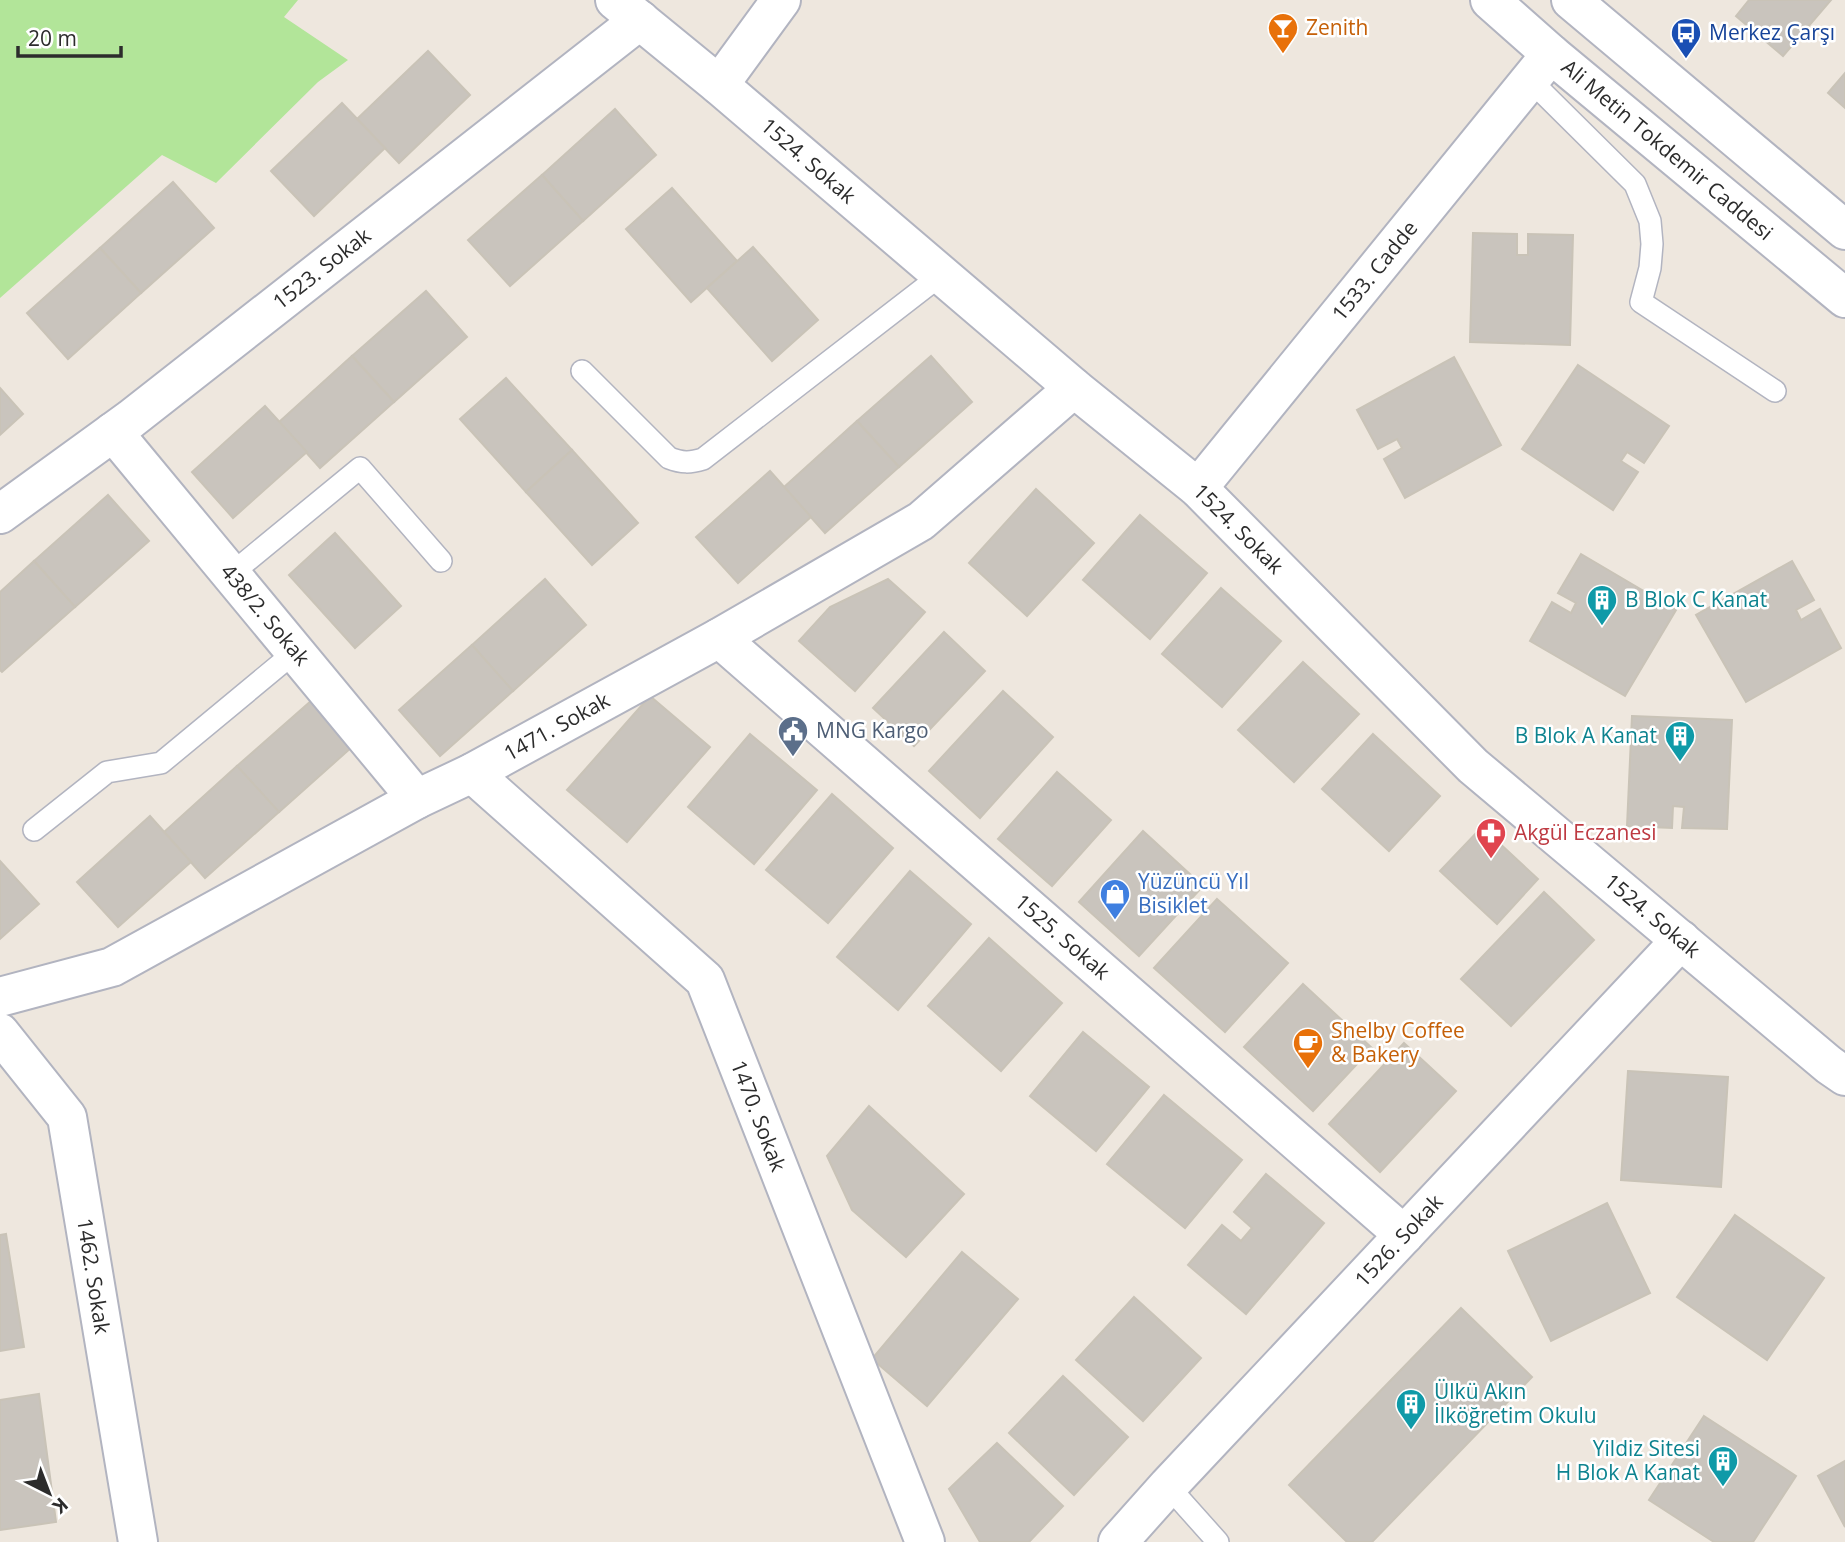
<svg xmlns="http://www.w3.org/2000/svg" width="1845" height="1542" viewBox="0 0 1845 1542" font-family="'Open Sans',sans-serif">
  <style>
    .green { fill: #b2e599 }
    .building { fill: #c9c4bd; stroke: #c9c3b7; stroke-width: 2 }
    .lines { fill: none; stroke-linecap: round; stroke-linejoin: round }
    .service-casing { stroke: #b2b4c0; stroke-width: 24 }
    .minor-casing { stroke: #b2b4c0; stroke-width: 42 }
    .secondary-casing { stroke: #b2b4c0; stroke-width: 42 }
    .service { stroke: #fff; stroke-width: 21 }
    .minor { stroke: #fff; stroke-width: 38 }
    .secondary { stroke: #fff; stroke-width: 38 }
    .labels { text-anchor: middle; stroke-width: 5; stroke-linejoin: round; paint-order: stroke }
    .food-label { font-size: 21px; fill: #c56008; stroke: #fff; text-anchor: start }
    .transit-label { font-size: 21px; fill: #164399; stroke: #fff; text-anchor: start }
    .street-label { font-size: 21px; fill: #2c2c2c; stroke: #fff }
    .culture-label { font-size: 21px; fill: #0d838f; stroke: #fff; text-anchor: start }
    .service-label { font-size: 21px; fill: #4e5e75; stroke: #fff; text-anchor: start }
    .health-label { font-size: 21px; fill: #be3a42; stroke: #fff; text-anchor: start }
    .shop-label { font-size: 21px; fill: #366cbe; stroke: #fff; text-anchor: start }
  </style>
  <rect width="100%" height="100%" fill="#eee7de"/>
  <path class="green" d="M 0,0 L 298,0 L 284,17 L 348,60 L 318,82 L 216,183 L 162,155 L 0,298 Z"/>
  <g class="building">
    <path d="M 1749,0 L 1831,0 L 1783,56 L 1736,16 Z"/>
    <path d="M 428,51 L 470,95 L 399,163 L 357,119 Z"/>
    <path d="M 1845,73 L 1845,108 L 1828,93 Z"/>
    <path d="M 342,103 L 385,148 L 314,216 L 271,171 Z"/>
    <path d="M 615,109 L 656,155 L 583,221 L 542,175 Z"/>
    <path d="M 542,175 L 583,221 L 510,286 L 468,240 Z"/>
    <path d="M 173,182 L 214,228 L 141,293 L 100,248 Z"/>
    <path d="M 672,188 L 737,261 L 691,302 L 626,229 Z"/>
    <path d="M 1473,233 L 1517,234 L 1517,255 L 1528,255 L 1528,234 L 1573,235 L 1570,345 L 1470,342 Z"/>
    <path d="M 753,247 L 818,320 L 772,361 L 707,288 Z"/>
    <path d="M 100,248 L 141,293 L 68,359 L 27,313 Z"/>
    <path d="M 426,291 L 467,337 L 394,402 L 352,356 Z"/>
    <path d="M 352,356 L 394,402 L 320,468 L 279,422 Z"/>
    <path d="M 931,356 L 972,402 L 899,467 L 857,421 Z"/>
    <path d="M 1454,357 L 1501,445 L 1405,498 L 1384,459 L 1402,448 L 1397,439 L 1378,449 L 1357,410 Z"/>
    <path d="M 1578,365 L 1669,426 L 1644,463 L 1627,452 L 1621,461 L 1638,472 L 1613,510 L 1522,449 Z"/>
    <path d="M 506,378 L 572,450 L 526,492 L 460,419 Z"/>
    <path d="M 0,388 L 23,414 L 0,435 Z"/>
    <path d="M 265,406 L 307,452 L 233,518 L 192,472 Z"/>
    <path d="M 857,421 L 899,467 L 825,533 L 784,487 Z"/>
    <path d="M 572,450 L 638,523 L 592,565 L 526,492 Z"/>
    <path d="M 770,471 L 811,517 L 738,583 L 696,537 Z"/>
    <path d="M 1036,489 L 1094,543 L 1027,616 L 969,563 Z"/>
    <path d="M 108,495 L 149,541 L 75,607 L 34,561 Z"/>
    <path d="M 1140,515 L 1207,573 L 1150,639 L 1083,580 Z"/>
    <path d="M 335,533 L 401,606 L 355,648 L 289,575 Z"/>
    <path d="M 1581,554 L 1676,610 L 1625,696 L 1530,641 L 1552,602 L 1571,613 L 1576,603 L 1558,593 Z"/>
    <path d="M 34,561 L 75,607 L 2,672 L 0,670 L 0,592 Z"/>
    <path d="M 1792,561 L 1814,600 L 1796,610 L 1801,620 L 1820,609 L 1841,648 L 1746,702 L 1696,615 Z"/>
    <path d="M 545,579 L 586,625 L 513,691 L 472,645 Z"/>
    <path d="M 888,579 L 925,612 L 855,691 L 799,641 L 830,607 Z"/>
    <path d="M 1221,588 L 1281,641 L 1222,707 L 1162,654 Z"/>
    <path d="M 944,632 L 985,671 L 914,746 L 873,708 Z"/>
    <path d="M 472,645 L 513,691 L 440,756 L 399,710 Z"/>
    <path d="M 1303,662 L 1359,714 L 1294,782 L 1238,730 Z"/>
    <path d="M 1003,691 L 1053,737 L 980,818 L 929,771 Z"/>
    <path d="M 650,696 L 710,747 L 627,842 L 567,790 Z"/>
    <path d="M 311,701 L 352,747 L 279,812 L 237,766 Z"/>
    <path d="M 1632,716 L 1732,720 L 1727,829 L 1682,828 L 1684,807 L 1673,806 L 1672,828 L 1627,826 Z"/>
    <path d="M 750,734 L 817,790 L 754,864 L 688,807 Z"/>
    <path d="M 1373,734 L 1440,796 L 1389,851 L 1322,789 Z"/>
    <path d="M 237,766 L 279,812 L 205,878 L 164,832 Z"/>
    <path d="M 1057,772 L 1111,820 L 1052,886 L 998,839 Z"/>
    <path d="M 832,794 L 893,848 L 828,923 L 766,870 Z"/>
    <path d="M 150,816 L 191,862 L 118,927 L 77,882 Z"/>
    <path d="M 1482,827 L 1538,879 L 1497,924 L 1440,871 Z"/>
    <path d="M 1143,831 L 1203,886 L 1139,956 L 1079,902 Z"/>
    <path d="M 0,861 L 39,904 L 0,939 Z"/>
    <path d="M 910,871 L 971,924 L 898,1010 L 837,957 Z"/>
    <path d="M 1544,892 L 1594,940 L 1511,1026 L 1461,979 Z"/>
    <path d="M 1217,899 L 1288,963 L 1225,1032 L 1154,968 Z"/>
    <path d="M 989,938 L 1062,1003 L 1001,1071 L 928,1006 Z"/>
    <path d="M 1303,984 L 1372,1048 L 1313,1111 L 1244,1047 Z"/>
    <path d="M 1083,1032 L 1149,1087 L 1096,1151 L 1030,1096 Z"/>
    <path d="M 1404,1043 L 1456,1091 L 1380,1172 L 1329,1124 Z"/>
    <path d="M 1628,1071 L 1728,1077 L 1721,1187 L 1621,1180 Z"/>
    <path d="M 1164,1095 L 1242,1160 L 1185,1228 L 1107,1164 Z"/>
    <path d="M 869,1106 L 964,1194 L 906,1257 L 852,1210 L 827,1156 Z"/>
    <path d="M 1266,1174 L 1324,1223 L 1246,1314 L 1188,1265 L 1222,1225 L 1241,1241 L 1252,1228 L 1234,1212 Z"/>
    <path d="M 1607,1203 L 1650,1293 L 1551,1341 L 1508,1251 Z"/>
    <path d="M 1735,1215 L 1824,1278 L 1767,1360 L 1677,1297 Z"/>
    <path d="M 6,1234 L 24,1347 L 0,1351 L 0,1235 Z"/>
    <path d="M 962,1252 L 1018,1299 L 927,1406 L 872,1359 Z"/>
    <path d="M 1134,1297 L 1201,1358 L 1143,1421 L 1076,1360 Z"/>
    <path d="M 1461,1308 L 1532,1377 L 1372,1542 L 1347,1542 L 1289,1485 Z"/>
    <path d="M 1063,1376 L 1128,1437 L 1074,1495 L 1009,1433 Z"/>
    <path d="M 39,1394 L 56,1522 L 0,1530 L 0,1400 Z"/>
    <path d="M 1704,1416 L 1796,1476 L 1753,1542 L 1714,1542 L 1649,1500 Z"/>
    <path d="M 997,1443 L 1063,1506 L 1029,1542 L 980,1542 L 949,1489 Z"/>
    <path d="M 1845,1461 L 1845,1527 L 1818,1476 Z"/>
  </g>
  <g class="lines">
    <g class="service-casing">
      <g id="service">
        <path d="M 1530,80 L 1635,184 L 1650,221 L 1652,244 L 1650,268 L 1641,302 L 1775,391"/>
        <path d="M 582,371 L 669,458 C 682,463 690,463 703,459 L 941,275"/>
        <path d="M 231,574 L 360,468 L 441,561"/>
        <path d="M 34,830 L 107,772 L 161,763 L 295,652"/>
        <path d="M 1168,1486 L 1218,1542"/>
      </g>
    </g>
    <g class="minor-casing">
      <g id="minor">
        <path d="M 615,0 L 719,85 L 1074,388 L 1198,488 L 1473,766 L 1829,1065 L 1845,1076"/>
        <path d="M 719,85 L 781,0"/>
        <path d="M 113,432 L 417,799"/>
        <path d="M 1198,488 L 1551,54"/>
        <path d="M 0,514 L 131,419 L 640,20"/>
        <path d="M 719,638 L 1404,1235"/>
        <path d="M 472,773 L 705,980 L 925,1542"/>
        <path d="M 0,997 L 112,967 L 417,799 L 472,773 L 719,638 L 921,521 L 1074,388"/>
        <path d="M 0,1033 L 67,1117 L 138,1542"/>
        <path d="M 1118,1542 L 1168,1486 L 1681,940"/>
      </g>
    </g>
    <g class="secondary-casing">
      <g id="secondary">
        <path d="M 1490,0 L 1551,54 L 1845,298"/>
        <path d="M 1571,0 L 1845,230"/>
      </g>
    </g>
    <use href="#service" class="service"/>
    <use href="#minor" class="minor"/>
    <use href="#secondary" class="secondary"/>
  </g>
  <defs>
    <g id="bar-pin" transform="scale(1.575)"><path d="M0 17L-7.5 6A9.5 9.5 0 1 1 7.5 6Z" fill="#e8710a" stroke="#fff"/><path d="M-6-5H6L.8 .8V4.5H3.5V6h-7V4.5H-.8V.8Z" fill="#fff"/></g>
    <g id="bus-pin" transform="scale(1.575)"><path d="M0 17L-7.5 6A9.5 9.5 0 1 1 7.5 6Z" fill="#1a4fb4" stroke="#fff"/><path d="M-5-6H5V4H4V6H2V4H-2V6H-4V4H-5ZM-3.5-4V0h7V-4ZM-3.5 1.2v1.5H-2V1.2ZM2 1.2v1.5H3.5V1.2Z" fill="#fff"/></g>
    <g id="building-pin" transform="scale(1.575)"><path d="M0 17L-7.5 6A9.5 9.5 0 1 1 7.5 6Z" fill="#0f9aa8" stroke="#fff"/><path d="M-4-6H4V6H1V3H-1V6H-4ZM-2.5-4.3h1.7v1.8h-1.7ZM.8-4.3h1.7v1.8H.8ZM-2.5-1h1.7V.8h-1.7ZM.8-1h1.7V.8H.8Z" fill="#fff"/></g>
    <g id="civic-pin" transform="scale(1.575)"><path d="M0 17L-7.5 6A9.5 9.5 0 1 1 7.5 6Z" fill="#5c6f8a" stroke="#fff"/><path d="M-.6-6.5H3V-4.5H.6V-3L4-1V1h2V6H-6V1h2V-1L-.6-3ZM-1.2 2.5V6h2.4V2.5Z" fill="#fff"/></g>
    <g id="pharmacy-pin" transform="scale(1.575)"><path d="M0 17L-7.5 6A9.5 9.5 0 1 1 7.5 6Z" fill="#e0444e" stroke="#fff"/><path d="M-2-6h4v4h4v4h-4v4h-4v-4h-4v-4h4Z" fill="#fff"/></g>
    <g id="shop-pin" transform="scale(1.575)"><path d="M0 17L-7.5 6A9.5 9.5 0 1 1 7.5 6Z" fill="#3f7fe0" stroke="#fff"/><path d="M-5-2.5h2.3a2.7 3.5 0 0 1 5.4 0H5L5.5 6h-11ZM-1.5-2.5h3a1.5 2.3 0 0 0-3 0Z" fill="#fff"/></g>
    <g id="cafe-pin" transform="scale(1.575)"><path d="M0 17L-7.5 6A9.5 9.5 0 1 1 7.5 6Z" fill="#e8710a" stroke="#fff"/><path d="M-5.5-4.5H6V0H3Q3 3.5 0 3.5H-2.5Q-5.5 3.5-5.5 0ZM3-3.2v2h1.7v-2ZM-6 4.5H4V6H-6Z" fill="#fff"/></g>
  </defs>
  <g fill-rule="evenodd">
    <use href="#bar-pin" x="1283" y="28"/>
    <use href="#bus-pin" x="1686" y="33"/>
    <use href="#building-pin" x="1602" y="600"/>
    <use href="#civic-pin" x="793" y="731"/>
    <use href="#building-pin" x="1680" y="736"/>
    <use href="#pharmacy-pin" x="1491" y="833"/>
    <use href="#shop-pin" x="1115" y="894"/>
    <use href="#cafe-pin" x="1308" y="1043"/>
    <use href="#building-pin" x="1411" y="1404"/>
    <use href="#building-pin" x="1723" y="1461"/>
  </g>
  <g class="labels">
    <g class="food-label">
      <text x="1306" y="35">Zenith</text>
      <text x="1331" y="1038">Shelby Coffee<tspan x="1331" dy="24">&amp; Bakery</tspan></text>
    </g>
    <g class="transit-label">
      <text x="1709" y="40">Merkez Çarşı</text>
    </g>
    <g class="street-label">
      <text transform="translate(1667 150) rotate(40)" y="7">Ali Metin Tokdemir Caddesi</text>
      <text transform="translate(808 161) rotate(41)" y="7">1524. Sokak</text>
      <text transform="translate(322 269) rotate(-38)" y="7">1523. Sokak</text>
      <text transform="translate(1375 271) rotate(-51)" y="7">1533. Cadde</text>
      <text transform="translate(1238 529) rotate(45)" y="7">1524. Sokak</text>
      <text transform="translate(265 615) rotate(50)" y="7">438/2. Sokak</text>
      <text transform="translate(557 727) rotate(-29)" y="7">1471. Sokak</text>
      <text transform="translate(1652 916) rotate(40)" y="7">1524. Sokak</text>
      <text transform="translate(1062 937) rotate(41)" y="7">1525. Sokak</text>
      <text transform="translate(758 1116) rotate(69)" y="7">1470. Sokak</text>
      <text transform="translate(1399 1241) rotate(-47)" y="7">1526. Sokak</text>
      <text transform="translate(93 1276) rotate(81)" y="7">1462. Sokak</text>
    </g>
    <g class="culture-label">
      <text x="1625" y="607">B Blok C Kanat</text>
      <text x="1657" y="743" text-anchor="end">B Blok A Kanat</text>
      <text x="1434" y="1399">Ülkü Akın<tspan x="1434" dy="24">İlköğretim Okulu</tspan></text>
      <text x="1700" y="1456" text-anchor="end">Yildiz Sitesi<tspan x="1700" dy="24">H Blok A Kanat</tspan></text>
    </g>
    <g class="service-label">
      <text x="816" y="738">MNG Kargo</text>
    </g>
    <g class="health-label">
      <text x="1514" y="840">Akgül Eczanesi</text>
    </g>
    <g class="shop-label">
      <text x="1138" y="889">Yüzüncü Yıl<tspan x="1138" dy="24">Bisiklet</tspan></text>
    </g>
  </g>
  <g transform="translate(49 1493) rotate(138)" stroke="#ffffff" stroke-width="5" paint-order="stroke">
  <path d="M0-5L12 26L0 18L-12 26Z" fill="#2c2c2c"/>
  <text y="-10" font-size="19" font-weight="bold" text-anchor="middle" fill="#2c2c2c">K</text>
  </g>
  <path d="M18 46v10h103v-10" fill="none" stroke="#2c2c2c" stroke-width="3.5"/>
  <text x="28" y="46" font-size="21" fill="#2c2c2c" stroke="#ffffff" stroke-width="5" paint-order="stroke">20 m</text>
</svg>
